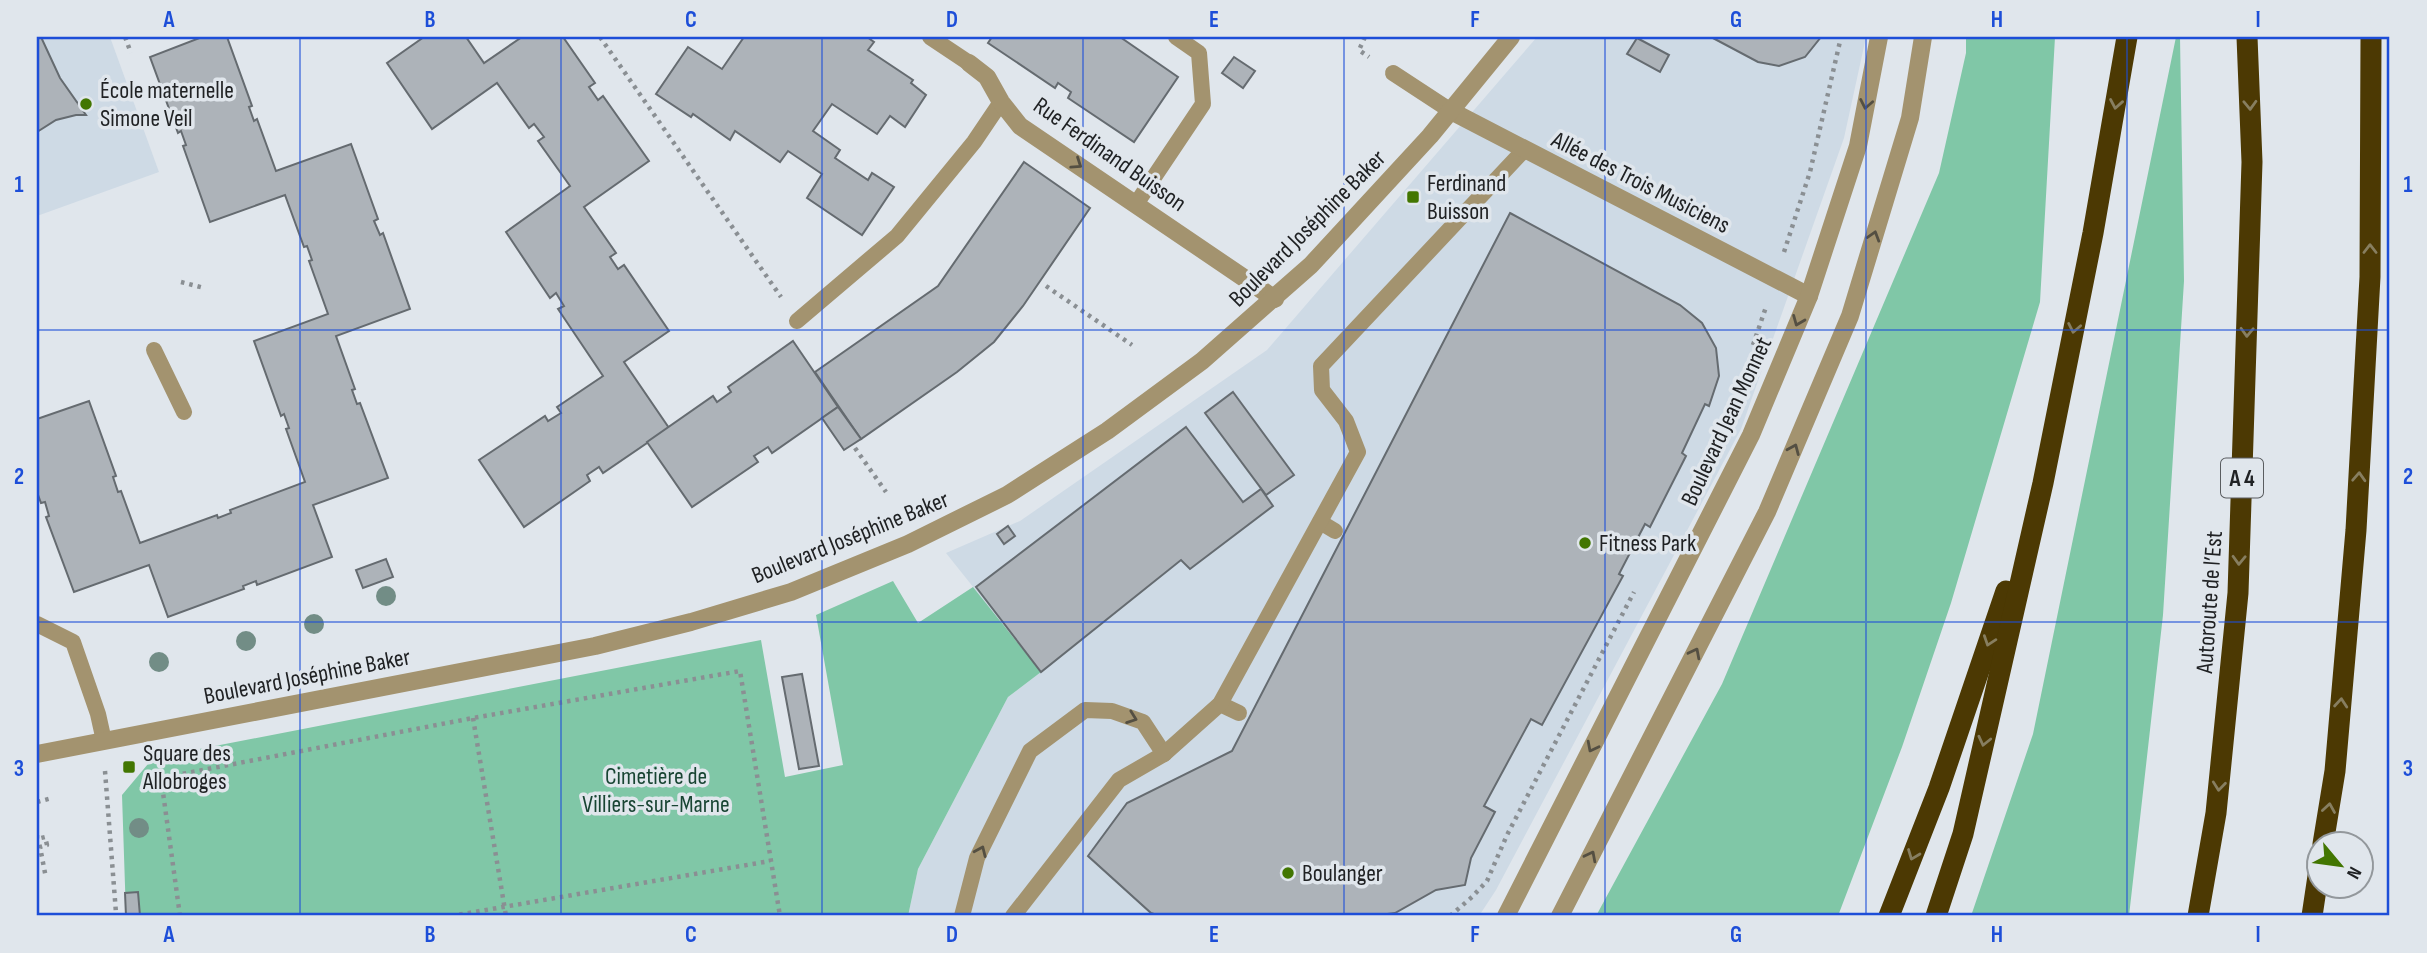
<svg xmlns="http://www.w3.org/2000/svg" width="2427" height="953" viewBox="0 0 2427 953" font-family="'Sofia Sans Condensed',sans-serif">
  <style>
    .built { fill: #cedae5 }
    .green { fill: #80c7a7 }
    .building { fill: #adb3b9; stroke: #656b70; stroke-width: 2 }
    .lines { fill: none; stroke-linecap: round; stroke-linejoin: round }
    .path { stroke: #8a8f93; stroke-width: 4.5; stroke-dasharray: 3.5 5; stroke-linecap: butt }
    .service { stroke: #a3936f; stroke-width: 16 }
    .minor { stroke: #a3936f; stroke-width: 18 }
    .tertiary { stroke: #a3936f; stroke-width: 18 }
    .motorway { stroke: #4c3903; stroke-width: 21 }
    .tree { fill: #728d86 }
    .oneway { stroke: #544f42 }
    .oneway2 { stroke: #877e60 }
    .grid { fill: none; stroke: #1d4ed8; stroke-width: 2; stroke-opacity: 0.55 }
    .poi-dot { fill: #427601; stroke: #e0e6ec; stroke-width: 2.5 }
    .labels { text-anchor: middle; stroke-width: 7; stroke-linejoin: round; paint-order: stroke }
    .shield { fill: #e0e6ec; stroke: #5a5d60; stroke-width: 2 }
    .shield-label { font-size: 23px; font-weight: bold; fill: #202224 }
    .poi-label { font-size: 24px; fill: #202224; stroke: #e0e6ec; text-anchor: start }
    .street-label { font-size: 24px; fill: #202224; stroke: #e0e6ec }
    .park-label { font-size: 24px; fill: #184533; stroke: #e0e6ec }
    .neatline { fill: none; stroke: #1d4ed8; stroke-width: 2.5 }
    .grid-label { font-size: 23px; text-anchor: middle; font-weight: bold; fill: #1d4ed8 }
  </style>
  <rect width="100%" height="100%" fill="#e0e6ec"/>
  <g class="built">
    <path d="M 37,37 L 110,37 L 159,172 L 37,216 Z"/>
    <path d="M 1537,37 L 1866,37 L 1844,138 L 1741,429 L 1496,890 L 1479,916 L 908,916 L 918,869 L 1008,697 L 1041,672 L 946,553 L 1020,521 L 1267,350 Z"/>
  </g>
  <g class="green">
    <path d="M 1966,37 L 2055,37 L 2040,302 L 1951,603 L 1902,747 L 1838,916 L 1596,916 L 1722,684 L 1939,173 L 1966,53 Z"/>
    <path d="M 2176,37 L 2180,37 L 2184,281 L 2163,615 L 2129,916 L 1971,916 L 2033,734 Z"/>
    <path d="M 893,581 L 918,623 L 973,587 L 1041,672 L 1008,697 L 918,869 L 908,916 L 126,916 L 122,795 L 153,758 L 761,640 L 785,777 L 843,765 L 816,615 Z"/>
  </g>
  <g class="building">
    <path d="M 37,37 L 41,37 L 60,78 L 86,115 L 76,115 L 56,120 L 37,132 Z"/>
    <path d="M 202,37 L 227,37 L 252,106 L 249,107 L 254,121 L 257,119 L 276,171 L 351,144 L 378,219 L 374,221 L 380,235 L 383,233 L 410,309 L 336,336 L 355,389 L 352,390 L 357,404 L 360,403 L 388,478 L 313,505 L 332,557 L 257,585 L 256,581 L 243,586 L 244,589 L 168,617 L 149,565 L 74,592 L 46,517 L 49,516 L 45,502 L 41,503 L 37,492 L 37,419 L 89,401 L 116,476 L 113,477 L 118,492 L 121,491 L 140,543 L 217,515 L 218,518 L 231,513 L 230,510 L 305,482 L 286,429 L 289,428 L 284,414 L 281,416 L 254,341 L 328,314 L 309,261 L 312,260 L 307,246 L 304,247 L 285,195 L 210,222 L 183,146 L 186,145 L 181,131 L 178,133 L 150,57 Z"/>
    <path d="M 424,37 L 466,37 L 484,63 L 522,37 L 563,37 L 595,83 L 589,87 L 598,100 L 603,96 L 649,161 L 584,207 L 616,253 L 610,257 L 618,269 L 624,265 L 669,331 L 624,362 L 669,428 L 603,473 L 599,467 L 587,475 L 590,481 L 524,527 L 479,460 L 545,416 L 548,421 L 561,413 L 557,407 L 603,376 L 558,309 L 564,306 L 556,293 L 550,298 L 506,232 L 570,186 L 538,141 L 544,137 L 534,124 L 529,128 L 497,83 L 432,129 L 387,63 Z"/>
    <path d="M 744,37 L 867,37 L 874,42 L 868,50 L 913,80 L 911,83 L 926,95 L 905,127 L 890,116 L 877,134 L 832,104 L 813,131 L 840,150 L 835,158 L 868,180 L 872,173 L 894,187 L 862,235 L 807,198 L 822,174 L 788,151 L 780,162 L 735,131 L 730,140 L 693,114 L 691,117 L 656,94 L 688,47 L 722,69 Z"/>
    <path d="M 992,37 L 1120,37 L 1178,77 L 1134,142 L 1068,98 L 1071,92 L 1058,83 L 1055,88 L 988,43 Z"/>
    <path d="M 1711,37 L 1821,37 L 1805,57 L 1779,66 L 1758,62 Z"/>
    <path d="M 1637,38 L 1669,55 L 1660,72 L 1627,54 Z"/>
    <path d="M 1234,57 L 1255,71 L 1243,88 L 1222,73 Z"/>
    <path d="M 1024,162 L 1090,208 L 1023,306 L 994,342 L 957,372 L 861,439 L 815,372 L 938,286 Z"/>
    <path d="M 1510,213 L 1680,305 L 1702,323 L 1716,348 L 1719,376 L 1709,406 L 1705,404 L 1682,453 L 1686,456 L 1650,527 L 1645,524 L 1619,574 L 1623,576 L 1542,725 L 1531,719 L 1484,806 L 1495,812 L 1471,858 L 1465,885 L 1436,890 L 1395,913 L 1372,916 L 1160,916 L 1151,913 L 1088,856 L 1127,803 L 1232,751 Z"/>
    <path d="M 793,341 L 838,407 L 772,453 L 768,447 L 754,456 L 758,462 L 692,507 L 647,442 L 713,396 L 717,402 L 731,392 L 728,387 Z"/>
    <path d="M 1233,392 L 1294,475 L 1266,495 L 1205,413 Z"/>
    <path d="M 838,407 L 861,439 L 844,450 L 822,418 Z"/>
    <path d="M 1186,427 L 1243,502 L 1261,489 L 1273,506 L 1190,569 L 1181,560 L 1041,672 L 976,587 Z"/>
    <path d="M 1008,526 L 1015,536 L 1004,544 L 997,534 Z"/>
    <path d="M 386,559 L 393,577 L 363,588 L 356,570 Z"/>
    <path d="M 802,674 L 819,766 L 799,769 L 782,677 Z"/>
    <path d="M 138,892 L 140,916 L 126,916 L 125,893 Z"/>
  </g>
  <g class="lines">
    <g class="path">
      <path d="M 125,37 L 131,53"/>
      <path d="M 600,37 L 781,297"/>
      <path d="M 1365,37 L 1359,50 L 1369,57"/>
      <path d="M 1784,252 L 1810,172 L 1841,37"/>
      <path d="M 181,282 L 204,288"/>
      <path d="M 1046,286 L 1132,345"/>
      <path d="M 1753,345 L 1766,307"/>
      <path d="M 855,448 L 886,492"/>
      <path d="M 473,718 L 506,916"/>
      <path d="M 105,771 L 116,913 L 114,916"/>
      <path d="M 37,802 L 52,798"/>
      <path d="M 37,835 L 37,839 L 45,837 L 47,845 L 40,847 L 46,878"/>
      <path d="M 180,916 L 161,778 L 473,718 L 740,671 L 780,916"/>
      <path d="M 451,916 L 770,861"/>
      <path d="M 1450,916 L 1472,897 L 1487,881 L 1507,835 L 1634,592"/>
    </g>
    <g class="service">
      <path d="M 930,37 L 969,63"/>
      <path d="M 1393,73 L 1451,111"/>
      <path d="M 1136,204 L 1203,104 L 1199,53 L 1176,37"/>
      <path d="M 797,321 L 897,236 L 974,142 L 1001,102"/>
      <path d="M 154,350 L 184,412"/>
      <path d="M 1320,522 L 1335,531"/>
      <path d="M 37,624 L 73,642 L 98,714 L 104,741"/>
      <path d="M 1220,704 L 1239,713"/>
      <path d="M 962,916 L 977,858 L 1030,751 L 1085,710 L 1112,711 L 1143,722 L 1164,754"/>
      <path d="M 1013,916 L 1119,780 L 1164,754 L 1220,704 L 1358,452 L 1346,421 L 1322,390 L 1321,366 L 1525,149"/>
    </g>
    <g class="minor">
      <path d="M 969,63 L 987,77 L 1001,102 L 1020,126 L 1275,299"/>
      <path d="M 1451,111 L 1809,296"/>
      <path d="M 37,754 L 595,646 L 691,622 L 791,592 L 908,544 L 1007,495 L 1107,431 L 1202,361 L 1311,265 L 1430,136 L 1511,37"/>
    </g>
    <g class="tertiary">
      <path d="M 1506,916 L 1751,435 L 1809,296 L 1858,146 L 1879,37"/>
      <path d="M 1560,916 L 1767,512 L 1850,316 L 1910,118 L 1923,37"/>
    </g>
    <g class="motorway">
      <path d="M 2323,844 L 2335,771 L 2356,530 L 2370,277 L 2371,37"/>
      <path d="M 1889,916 L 1939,788 L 2006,591"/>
      <path d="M 1936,916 L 1963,834 L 2043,483 L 2093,233 L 2127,37"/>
      <path d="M 2198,916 L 2216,813 L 2238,593 L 2252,162 L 2247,37"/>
      <path d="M 2312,916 L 2318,876"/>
    </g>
  </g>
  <g class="tree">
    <circle cx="386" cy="596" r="10"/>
    <circle cx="314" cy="624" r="10"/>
    <circle cx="246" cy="641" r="10"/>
    <circle cx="159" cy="662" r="10"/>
    <circle cx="139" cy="828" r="10"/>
  </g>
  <defs><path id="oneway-chevron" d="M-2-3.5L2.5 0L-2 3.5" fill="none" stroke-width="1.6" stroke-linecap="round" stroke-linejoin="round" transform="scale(1.75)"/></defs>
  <g class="oneway">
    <use href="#oneway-chevron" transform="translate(1866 104) rotate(101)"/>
    <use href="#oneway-chevron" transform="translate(1077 164) rotate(34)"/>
    <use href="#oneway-chevron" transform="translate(1874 236) rotate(-73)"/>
    <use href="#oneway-chevron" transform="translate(1798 321) rotate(112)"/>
    <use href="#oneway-chevron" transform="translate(1794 449) rotate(-67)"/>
    <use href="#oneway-chevron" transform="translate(1695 653) rotate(-63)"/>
    <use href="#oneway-chevron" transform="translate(1132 718) rotate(20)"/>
    <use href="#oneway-chevron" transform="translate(1592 747) rotate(117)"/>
    <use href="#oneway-chevron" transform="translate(981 851) rotate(-66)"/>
    <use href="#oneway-chevron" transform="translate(1591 856) rotate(-63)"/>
  </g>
  <g class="oneway2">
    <use href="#oneway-chevron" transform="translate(2116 104) rotate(100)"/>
    <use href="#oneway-chevron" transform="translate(2250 105) rotate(88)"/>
    <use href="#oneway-chevron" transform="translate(2370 249) rotate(-90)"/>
    <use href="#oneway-chevron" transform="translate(2074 328) rotate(101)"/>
    <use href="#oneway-chevron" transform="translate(2247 332) rotate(92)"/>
    <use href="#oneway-chevron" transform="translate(2359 477) rotate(-87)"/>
    <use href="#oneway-chevron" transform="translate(2239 560) rotate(92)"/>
    <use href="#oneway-chevron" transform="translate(1989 641) rotate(109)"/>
    <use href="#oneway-chevron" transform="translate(2341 703) rotate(-85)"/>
    <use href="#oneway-chevron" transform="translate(1984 741) rotate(103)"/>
    <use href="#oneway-chevron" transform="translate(2219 786) rotate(96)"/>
    <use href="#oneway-chevron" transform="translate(2329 808) rotate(-81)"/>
    <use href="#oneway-chevron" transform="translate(1913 855) rotate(111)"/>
  </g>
  <path class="grid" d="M 300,37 L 300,916M 561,37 L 561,916M 822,37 L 822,916M 1083,37 L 1083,916M 1344,37 L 1344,916M 1605,37 L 1605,916M 1866,37 L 1866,916M 2127,37 L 2127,916M 37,330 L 2390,330M 37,622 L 2390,622"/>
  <g class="poi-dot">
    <circle cx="86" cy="104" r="7"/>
    <rect x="1406" y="190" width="14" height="14" rx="3.5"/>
    <circle cx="1585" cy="543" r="7"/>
    <rect x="122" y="760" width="14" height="14" rx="3.5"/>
    <circle cx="1288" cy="873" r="7"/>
  </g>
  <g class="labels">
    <rect class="shield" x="2221" y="458.5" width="42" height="39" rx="5"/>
    <g class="shield-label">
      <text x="2242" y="486">A 4</text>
    </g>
    <g class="poi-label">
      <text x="100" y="98">École maternelle<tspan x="100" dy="28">Simone Veil</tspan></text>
      <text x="1427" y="191">Ferdinand<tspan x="1427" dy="28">Buisson</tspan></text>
      <text x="1599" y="551">Fitness Park</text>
      <text x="143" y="761">Square des<tspan x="143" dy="28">Allobroges</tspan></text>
      <text x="1302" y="881">Boulanger</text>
    </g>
    <g class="street-label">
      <text transform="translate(1110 154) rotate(35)" y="8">Rue Ferdinand Buisson</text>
      <text transform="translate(1641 182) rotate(27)" y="8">Allée des Trois Musiciens</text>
      <text transform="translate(1307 228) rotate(-45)" y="8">Boulevard Joséphine Baker</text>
      <text transform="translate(1726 421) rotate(-65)" y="8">Boulevard Jean Monnet</text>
      <text transform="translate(850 537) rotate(-22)" y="8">Boulevard Joséphine Baker</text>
      <text transform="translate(2209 602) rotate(-86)" y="8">Autoroute de l’Est</text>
      <text transform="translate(307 676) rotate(-11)" y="8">Boulevard Joséphine Baker</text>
    </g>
    <g class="park-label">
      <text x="656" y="784">Cimetière de<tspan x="656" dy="28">Villiers-sur-Marne</tspan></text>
    </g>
  </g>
  <rect width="2427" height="953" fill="none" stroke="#e0e6ec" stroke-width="77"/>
  <g transform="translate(2340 865) rotate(119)"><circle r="33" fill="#e0e6ec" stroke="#93989c" stroke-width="2"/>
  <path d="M0-5L12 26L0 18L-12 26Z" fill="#427601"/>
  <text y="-10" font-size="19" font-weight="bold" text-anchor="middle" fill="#202224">N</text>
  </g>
  <rect x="38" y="38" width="2350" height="876" class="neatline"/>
  <g class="grid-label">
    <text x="169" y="27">A</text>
    <text x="430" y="27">B</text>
    <text x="691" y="27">C</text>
    <text x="952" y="27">D</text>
    <text x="1214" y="27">E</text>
    <text x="1475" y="27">F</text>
    <text x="1736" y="27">G</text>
    <text x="1997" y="27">H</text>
    <text x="2258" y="27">I</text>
    <text x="19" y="192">1</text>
    <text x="2408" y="192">1</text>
    <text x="19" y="484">2</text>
    <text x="2408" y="484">2</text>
    <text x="19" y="776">3</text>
    <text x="2408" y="776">3</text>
    <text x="169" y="942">A</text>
    <text x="430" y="942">B</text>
    <text x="691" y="942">C</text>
    <text x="952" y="942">D</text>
    <text x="1214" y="942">E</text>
    <text x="1475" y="942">F</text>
    <text x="1736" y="942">G</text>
    <text x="1997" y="942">H</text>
    <text x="2258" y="942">I</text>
  </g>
</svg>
